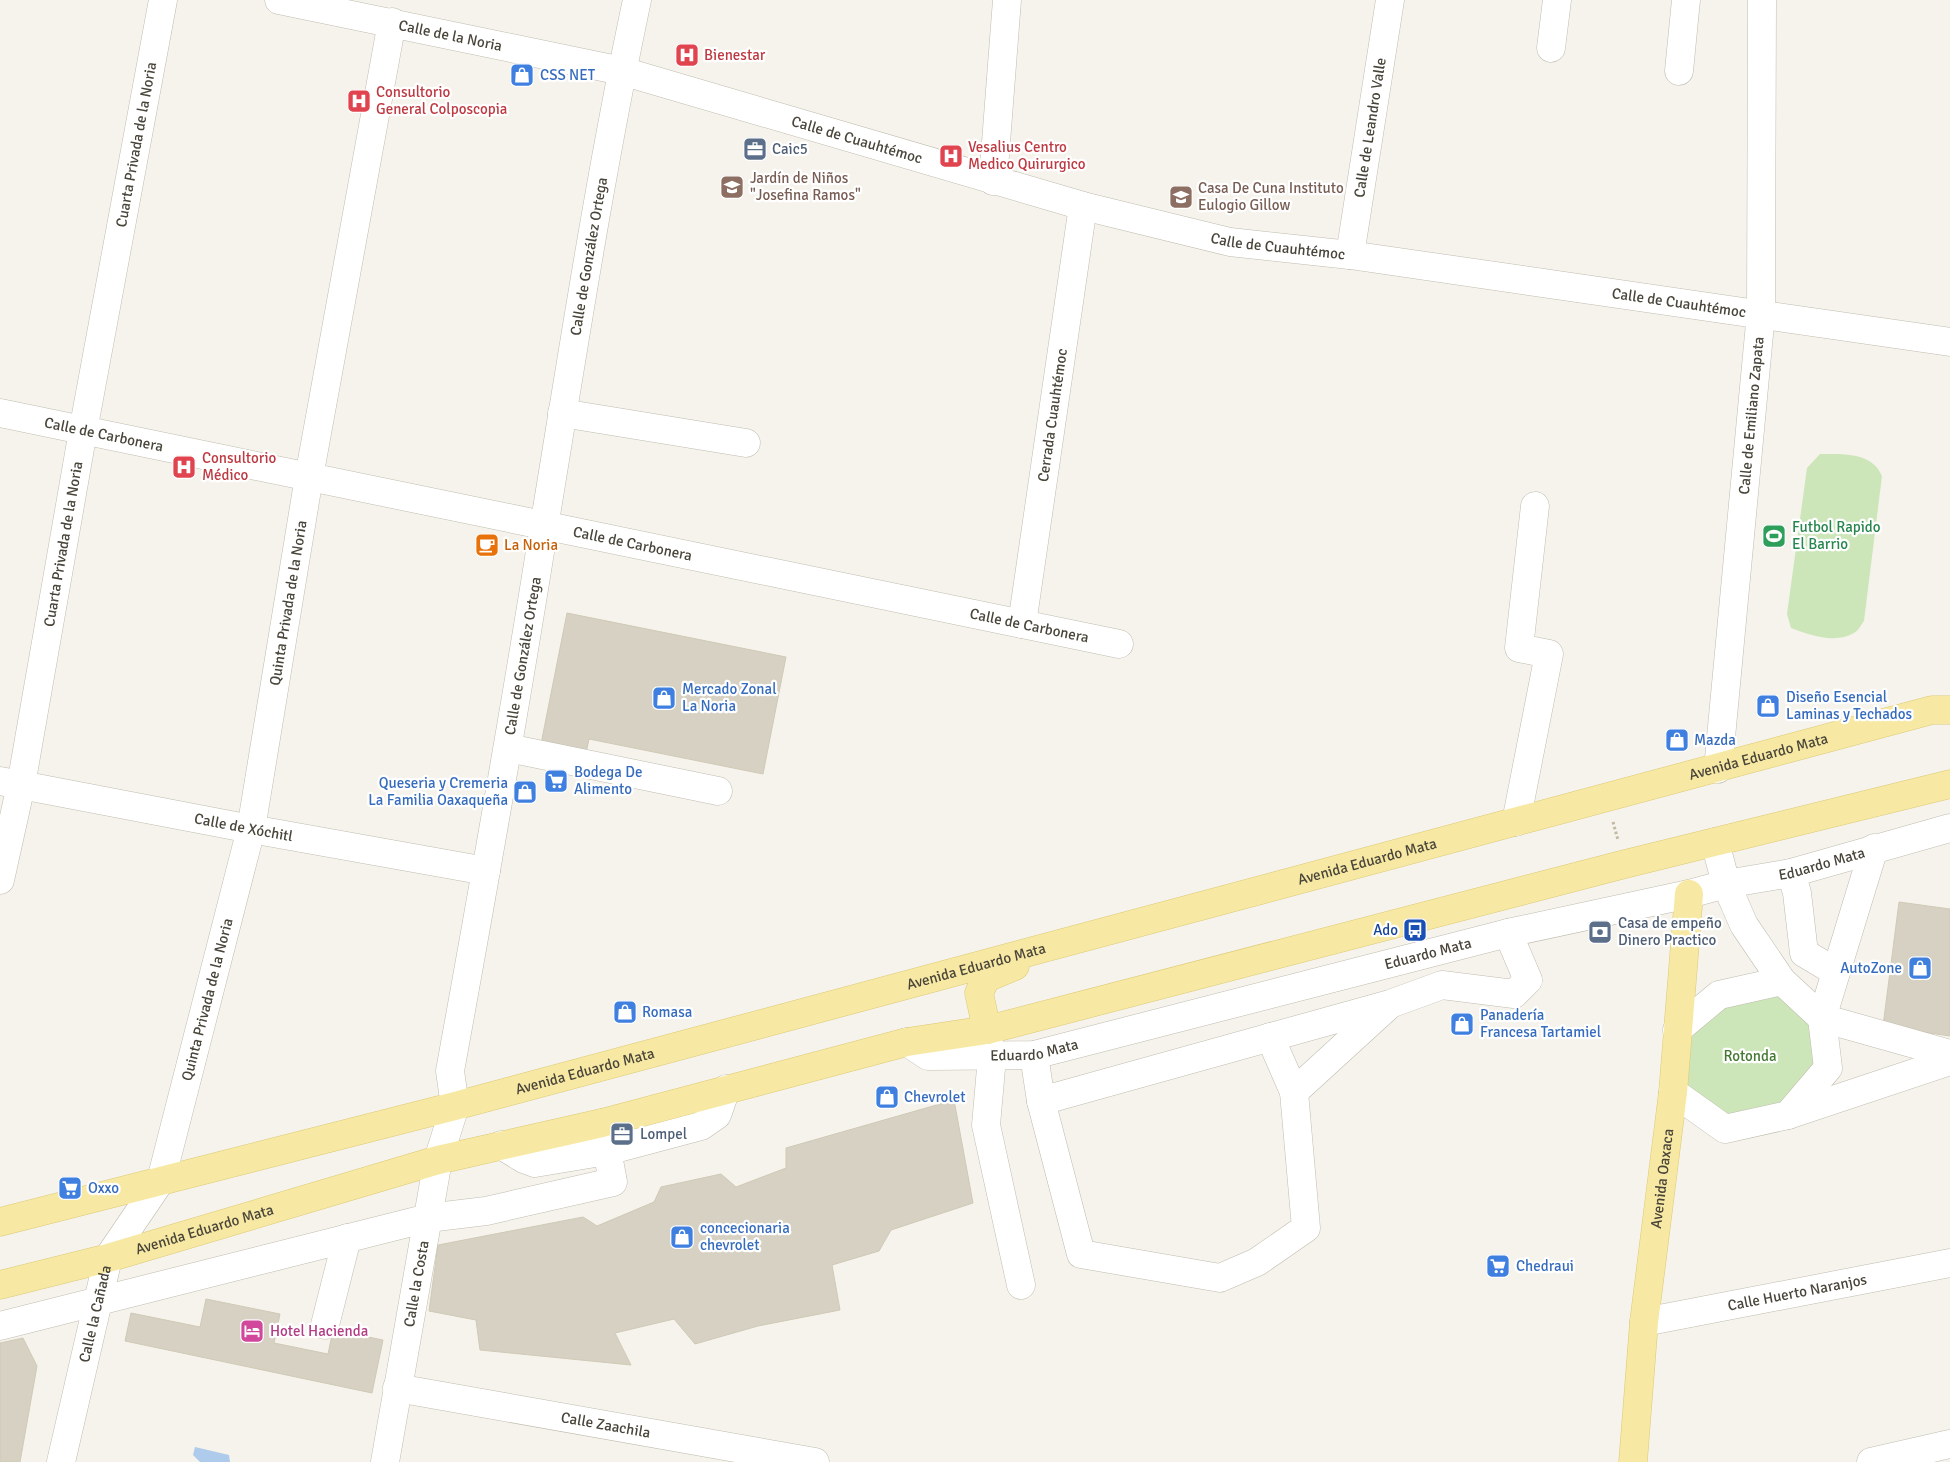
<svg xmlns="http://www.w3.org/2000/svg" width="1950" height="1462" viewBox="0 0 1950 1462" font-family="Signika,sans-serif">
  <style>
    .green { fill: #cce6b9 }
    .water { fill: #aecbec }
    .building { fill: #d6d1c2; stroke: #d0c9b6 }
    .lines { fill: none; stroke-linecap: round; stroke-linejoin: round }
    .minor-casing { stroke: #c0bcaf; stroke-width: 29 }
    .major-casing { stroke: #dcc973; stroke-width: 29 }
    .path { stroke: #c1b9a1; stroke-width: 3; stroke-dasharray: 2.5 2.5; stroke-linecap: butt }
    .minor { stroke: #fff; stroke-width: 28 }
    .major { stroke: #f7e9a3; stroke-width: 28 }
    .labels { text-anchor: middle; stroke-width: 4.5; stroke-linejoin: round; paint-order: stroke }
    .street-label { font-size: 15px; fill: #49453a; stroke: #fff }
    .health-label { font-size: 15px; fill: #be3a42; stroke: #fff; text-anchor: start }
    .shop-label { font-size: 15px; fill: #366cbe; stroke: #fff; text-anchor: start }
    .service-label { font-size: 15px; fill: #4e5e75; stroke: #fff; text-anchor: start }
    .education-label { font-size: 15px; fill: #785e54; stroke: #fff; text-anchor: start }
    .leisure-label { font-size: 15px; fill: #27864d; stroke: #fff; text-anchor: start }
    .food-label { font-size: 15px; fill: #c56008; stroke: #fff; text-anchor: start }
    .transit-label { font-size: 15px; fill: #164399; stroke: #fff; text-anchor: end }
    .park-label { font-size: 15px; fill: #437830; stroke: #fff }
    .hotel-label { font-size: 15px; fill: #b23c85; stroke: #fff; text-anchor: start }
  </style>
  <rect width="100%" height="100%" fill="#f5f3ec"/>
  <g class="green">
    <path d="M 1820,454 C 1843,454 1872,452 1882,476 L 1864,621 C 1861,625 1858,631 1854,633 C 1836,644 1809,635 1791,628 L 1787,614 L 1807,468 Z"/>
    <path d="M 1781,988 L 1816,1020 L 1824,1067 L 1789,1111 L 1726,1125 L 1674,1089 L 1681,1032 L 1720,996 Z"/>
  </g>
  <path class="water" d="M 195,1447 L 229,1455 L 230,1462 L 200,1462 L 193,1455 Z"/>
  <g class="building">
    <path d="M 567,613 L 786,657 L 763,774 L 589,739 L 585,758 L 540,749 Z"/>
    <path d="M 1899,902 L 1950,909 L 1950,1036 L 1883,1026 Z"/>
    <path d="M 954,1100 L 973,1203 L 891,1230 L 879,1251 L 832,1265 L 840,1310 L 758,1326 L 695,1344 L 674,1319 L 615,1333 L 631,1365 L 480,1350 L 476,1320 L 429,1311 L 438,1245 L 583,1217 L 597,1226 L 654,1202 L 661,1187 L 721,1174 L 736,1187 L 786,1168 L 786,1148 Z"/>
    <path d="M 206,1299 L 280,1314 L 274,1343 L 328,1354 L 333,1330 L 383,1340 L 372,1393 L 125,1341 L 131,1313 L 200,1327 Z"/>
    <path d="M 23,1338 L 37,1366 L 20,1462 L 0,1462 L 0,1343 Z"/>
  </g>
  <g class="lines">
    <g class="minor-casing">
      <g id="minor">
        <path id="s1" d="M 279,0 L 622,71 L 1083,206 L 1230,242 L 1350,255 L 1950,342"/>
        <path d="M 1551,48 L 1557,0"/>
        <path d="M 1679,71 L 1686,0"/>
        <path d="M 993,181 L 1007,0"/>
        <path id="s2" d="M 1350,255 L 1390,0"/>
        <path id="s3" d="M 0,413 L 1119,644"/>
        <path d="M 562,413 L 746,443"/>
        <path id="s4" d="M 1022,624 L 1083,206"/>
        <path d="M 508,748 L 718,791"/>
        <path id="s5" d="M 1718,769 L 1761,313 L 1762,0"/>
        <path id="s6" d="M 0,781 L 251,829 L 486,871"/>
        <path d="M 1516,822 L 1549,654 L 1519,648 L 1535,506"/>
        <path d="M 1715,842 L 1726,884 L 1744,925 L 1782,981 L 1822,1018 L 1950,1054"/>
        <path d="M 1791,873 L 1797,893 L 1804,953 L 1836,972"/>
        <path id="s7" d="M 0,880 L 21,785 L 83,431 L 163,0"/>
        <path d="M 1677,1030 L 1719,995 L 1782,981"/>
        <path d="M 988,1039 L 992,1057 L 986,1125 L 1021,1285"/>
        <path id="s8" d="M 907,1042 L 928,1056 L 1034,1055 L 1508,933 L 1689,894 L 1726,884 L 1791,873 L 1950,828"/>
        <path d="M 1034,1055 L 1041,1101 L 1390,1004 L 1442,985 L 1514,994 L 1528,980 L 1508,933"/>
        <path d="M 1294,1092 L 1387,1007"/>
        <path d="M 1673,1092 L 1725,1129 L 1788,1115 L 1828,1068 L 1822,1018 L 1874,848"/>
        <path d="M 1041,1101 L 1081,1254 L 1220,1278 L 1257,1262 L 1306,1228 L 1294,1092 L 1270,1037"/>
        <path d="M 1788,1115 L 1950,1061"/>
        <path d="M 501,1145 L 524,1159 L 535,1163 L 607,1151 L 701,1126 L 717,1115 L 726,1089"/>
        <path id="s9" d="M 1644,1322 L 1950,1263"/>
        <path d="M 325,1325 L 347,1238"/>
        <path d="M 0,1326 L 428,1218 L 486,1211 L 613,1182 L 602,1123"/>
        <path id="s10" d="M 397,1388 L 815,1462"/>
        <path id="s11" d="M 61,1462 L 108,1258 L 161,1180 L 251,829 L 309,477 L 392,22"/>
        <path id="s12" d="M 385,1462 L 438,1160 L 455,1106 L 450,1071 C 483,890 515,709 544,527 C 573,351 600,174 637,0"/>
        <path d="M 1871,1462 L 1950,1444"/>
      </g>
    </g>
    <g class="major-casing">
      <g id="major">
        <path d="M 987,1030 L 979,993 L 986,978 L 1015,966"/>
        <path id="s13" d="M 0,1222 L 455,1106 L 1932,710 L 1950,710"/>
        <path id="s14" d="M 0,1285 L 108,1258 L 438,1160 L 602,1123 L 907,1042 L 987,1030 L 1625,864 L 1950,784"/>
        <path id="s15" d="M 1633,1462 L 1644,1322 L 1673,1092 L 1689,894"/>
      </g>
    </g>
    <path class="path" d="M 1613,822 L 1618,840"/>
    <use href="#minor" class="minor"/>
    <use href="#major" class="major"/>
  </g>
  <defs>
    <g id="hospital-square" transform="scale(1.25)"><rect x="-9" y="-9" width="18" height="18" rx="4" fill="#e0444e" stroke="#fff"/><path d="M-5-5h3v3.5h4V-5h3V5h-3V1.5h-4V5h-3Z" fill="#fff"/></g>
    <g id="shop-square" transform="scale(1.25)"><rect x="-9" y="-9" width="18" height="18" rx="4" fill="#3f7fe0" stroke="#fff"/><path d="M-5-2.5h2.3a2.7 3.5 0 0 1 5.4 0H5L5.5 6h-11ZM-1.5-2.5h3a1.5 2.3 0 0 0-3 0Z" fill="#fff"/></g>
    <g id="office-square" transform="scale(1.25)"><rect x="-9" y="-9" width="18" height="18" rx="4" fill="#5c6f8a" stroke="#fff"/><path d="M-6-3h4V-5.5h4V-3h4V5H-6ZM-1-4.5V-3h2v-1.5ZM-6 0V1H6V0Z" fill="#fff"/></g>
    <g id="school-square" transform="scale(1.25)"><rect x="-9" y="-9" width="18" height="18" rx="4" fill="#8d6e63" stroke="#fff"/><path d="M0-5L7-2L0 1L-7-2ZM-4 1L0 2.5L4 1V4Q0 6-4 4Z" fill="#fff"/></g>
    <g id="stadium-square" transform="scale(1.25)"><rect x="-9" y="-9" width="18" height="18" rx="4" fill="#2e9e5b" stroke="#fff"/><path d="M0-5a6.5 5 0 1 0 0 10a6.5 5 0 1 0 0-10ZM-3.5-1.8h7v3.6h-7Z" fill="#fff"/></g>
    <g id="cafe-square" transform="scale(1.25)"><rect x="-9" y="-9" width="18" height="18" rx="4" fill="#e8710a" stroke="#fff"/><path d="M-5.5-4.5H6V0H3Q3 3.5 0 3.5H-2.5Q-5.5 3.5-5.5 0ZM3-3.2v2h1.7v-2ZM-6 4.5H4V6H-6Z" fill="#fff"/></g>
    <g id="supermarket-square" transform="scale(1.25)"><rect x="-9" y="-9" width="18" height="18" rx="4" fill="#3f7fe0" stroke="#fff"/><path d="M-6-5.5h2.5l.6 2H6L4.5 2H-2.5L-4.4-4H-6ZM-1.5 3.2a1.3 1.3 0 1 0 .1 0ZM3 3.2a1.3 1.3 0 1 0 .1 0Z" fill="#fff"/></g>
    <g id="bus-square" transform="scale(1.25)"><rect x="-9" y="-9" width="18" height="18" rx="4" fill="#1a4fb4" stroke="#fff"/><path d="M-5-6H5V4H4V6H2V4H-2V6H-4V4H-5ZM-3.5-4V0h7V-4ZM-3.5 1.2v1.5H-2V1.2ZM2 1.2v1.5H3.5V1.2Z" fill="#fff"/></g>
    <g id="bank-square" transform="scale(1.25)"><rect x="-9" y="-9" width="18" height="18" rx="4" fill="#5c6f8a" stroke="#fff"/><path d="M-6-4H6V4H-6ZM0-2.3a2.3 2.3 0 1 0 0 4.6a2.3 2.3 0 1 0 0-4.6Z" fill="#fff"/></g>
    <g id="hotel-square" transform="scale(1.25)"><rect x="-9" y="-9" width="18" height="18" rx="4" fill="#d1479c" stroke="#fff"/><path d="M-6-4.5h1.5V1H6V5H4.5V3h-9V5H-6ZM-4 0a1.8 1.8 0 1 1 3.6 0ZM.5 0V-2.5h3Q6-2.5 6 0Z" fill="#fff"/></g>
  </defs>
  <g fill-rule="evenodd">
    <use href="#hospital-square" x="687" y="55"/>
    <use href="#shop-square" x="522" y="75"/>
    <use href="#hospital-square" x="359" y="101"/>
    <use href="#office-square" x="755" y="149"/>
    <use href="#hospital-square" x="951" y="156"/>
    <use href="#school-square" x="732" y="187"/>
    <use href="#school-square" x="1181" y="197"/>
    <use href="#hospital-square" x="184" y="467"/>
    <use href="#stadium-square" x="1774" y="536"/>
    <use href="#cafe-square" x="487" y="545"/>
    <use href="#shop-square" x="664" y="698"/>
    <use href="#shop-square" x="1768" y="706"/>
    <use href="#shop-square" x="1677" y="740"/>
    <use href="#supermarket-square" x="556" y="781"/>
    <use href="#shop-square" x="525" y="792"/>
    <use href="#bus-square" x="1415" y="930"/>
    <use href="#bank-square" x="1600" y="932"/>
    <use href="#shop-square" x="1920" y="968"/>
    <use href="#shop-square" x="625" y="1012"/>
    <use href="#shop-square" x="1462" y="1024"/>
    <use href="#shop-square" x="887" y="1097"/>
    <use href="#office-square" x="622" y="1134"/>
    <use href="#supermarket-square" x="70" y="1188"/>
    <use href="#shop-square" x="682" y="1237"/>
    <use href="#supermarket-square" x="1498" y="1266"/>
    <use href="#hotel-square" x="252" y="1331"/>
  </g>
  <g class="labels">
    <g class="street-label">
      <text dy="5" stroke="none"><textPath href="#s1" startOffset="175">Calle de la Noria</textPath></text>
      <text dy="5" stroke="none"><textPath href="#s2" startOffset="129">Calle de Leandro Valle</textPath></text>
      <text dy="5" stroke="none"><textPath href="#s1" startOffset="595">Calle de Cuauhtémoc</textPath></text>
      <text dy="5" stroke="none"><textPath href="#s7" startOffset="748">Cuarta Privada de la Noria</textPath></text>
      <text dy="5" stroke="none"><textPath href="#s1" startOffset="1030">Calle de Cuauhtémoc</textPath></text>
      <text dy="5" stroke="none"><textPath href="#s12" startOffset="1225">Calle de González Ortega</textPath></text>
      <text dy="5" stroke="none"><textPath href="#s1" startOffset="1435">Calle de Cuauhtémoc</textPath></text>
      <text dy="5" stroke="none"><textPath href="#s4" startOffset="211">Cerrada Cuauhtémoc</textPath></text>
      <text dy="5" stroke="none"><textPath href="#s5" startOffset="355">Calle de Emiliano Zapata</textPath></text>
      <text dy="5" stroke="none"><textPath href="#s3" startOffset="106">Calle de Carbonera</textPath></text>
      <text dy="5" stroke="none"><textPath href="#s7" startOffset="342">Cuarta Privada de la Noria</textPath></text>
      <text dy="5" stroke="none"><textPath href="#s3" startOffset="646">Calle de Carbonera</textPath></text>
      <text dy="5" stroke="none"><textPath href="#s11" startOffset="895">Quinta Privada de la Noria</textPath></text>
      <text dy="5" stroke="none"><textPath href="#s3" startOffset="1051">Calle de Carbonera</textPath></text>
      <text dy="5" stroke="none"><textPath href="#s12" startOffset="820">Calle de González Ortega</textPath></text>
      <text dy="5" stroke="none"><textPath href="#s13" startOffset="1819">Avenida Eduardo Mata</textPath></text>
      <text dy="5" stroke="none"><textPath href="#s6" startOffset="248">Calle de Xóchitl</textPath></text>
      <text dy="5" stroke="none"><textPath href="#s13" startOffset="1414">Avenida Eduardo Mata</textPath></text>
      <text dy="5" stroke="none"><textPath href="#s8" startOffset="942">Eduardo Mata</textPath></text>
      <text dy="5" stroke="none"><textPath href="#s8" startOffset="538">Eduardo Mata</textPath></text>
      <text dy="5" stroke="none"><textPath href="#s13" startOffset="1009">Avenida Eduardo Mata</textPath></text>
      <text dy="5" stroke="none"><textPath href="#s11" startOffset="490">Quinta Privada de la Noria</textPath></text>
      <text dy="5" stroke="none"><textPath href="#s8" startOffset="132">Eduardo Mata</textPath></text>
      <text dy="5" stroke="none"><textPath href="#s13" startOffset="604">Avenida Eduardo Mata</textPath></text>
      <text dy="5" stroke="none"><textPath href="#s15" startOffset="285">Avenida Oaxaca</textPath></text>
      <text dy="5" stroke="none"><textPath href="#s14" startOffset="212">Avenida Eduardo Mata</textPath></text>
      <text dy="5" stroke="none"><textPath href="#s12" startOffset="181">Calle la Costa</textPath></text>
      <text dy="5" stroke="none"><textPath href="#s9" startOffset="156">Calle Huerto Naranjos</textPath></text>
      <text dy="5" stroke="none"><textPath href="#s11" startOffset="152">Calle la Cañada</textPath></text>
      <text dy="5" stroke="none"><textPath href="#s10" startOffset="212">Calle Zaachila</textPath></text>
    </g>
    <g class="health-label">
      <text x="704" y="60">Bienestar</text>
      <text x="376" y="97">Consultorio<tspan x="376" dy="17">General Colposcopia</tspan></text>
      <text x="968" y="152">Vesalius Centro<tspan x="968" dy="17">Medico Quirurgico</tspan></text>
      <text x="202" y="463">Consultorio<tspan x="202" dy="17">Médico</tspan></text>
    </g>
    <g class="shop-label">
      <text x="540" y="80">CSS NET</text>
      <text x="682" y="694">Mercado Zonal<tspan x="682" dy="17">La Noria</tspan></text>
      <text x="1786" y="702">Diseño Esencial<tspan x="1786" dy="17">Laminas y Techados</tspan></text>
      <text x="1694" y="745">Mazda</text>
      <text x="574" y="777">Bodega De<tspan x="574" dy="17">Alimento</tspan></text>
      <text x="508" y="788" text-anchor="end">Queseria y Cremeria<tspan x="508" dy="17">La Familia Oaxaqueña</tspan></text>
      <text x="1902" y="973" text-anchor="end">AutoZone</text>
      <text x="642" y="1017">Romasa</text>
      <text x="1480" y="1020">Panadería<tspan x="1480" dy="17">Francesa Tartamiel</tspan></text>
      <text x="904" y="1102">Chevrolet</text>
      <text x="88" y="1193">Oxxo</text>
      <text x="700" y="1233">concecionaria<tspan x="700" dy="17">chevrolet</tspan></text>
      <text x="1516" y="1271">Chedraui</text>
    </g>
    <g class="service-label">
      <text x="772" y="154">Caic5</text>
      <text x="1618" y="928">Casa de empeño<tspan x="1618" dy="17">Dinero Practico</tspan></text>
      <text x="640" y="1139">Lompel</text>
    </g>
    <g class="education-label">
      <text x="750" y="183">Jardín de Niños<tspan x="750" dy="17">"Josefina Ramos"</tspan></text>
      <text x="1198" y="193">Casa De Cuna Instituto<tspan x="1198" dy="17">Eulogio Gillow</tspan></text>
    </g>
    <g class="leisure-label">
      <text x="1792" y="532">Futbol Rapido<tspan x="1792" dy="17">El Barrio</tspan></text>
    </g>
    <g class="food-label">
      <text x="504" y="550">La Noria</text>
    </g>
    <g class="transit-label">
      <text x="1398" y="935">Ado</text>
    </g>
    <g class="park-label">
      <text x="1750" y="1061">Rotonda</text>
    </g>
    <g class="hotel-label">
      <text x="270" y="1336">Hotel Hacienda</text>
    </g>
  </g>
</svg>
